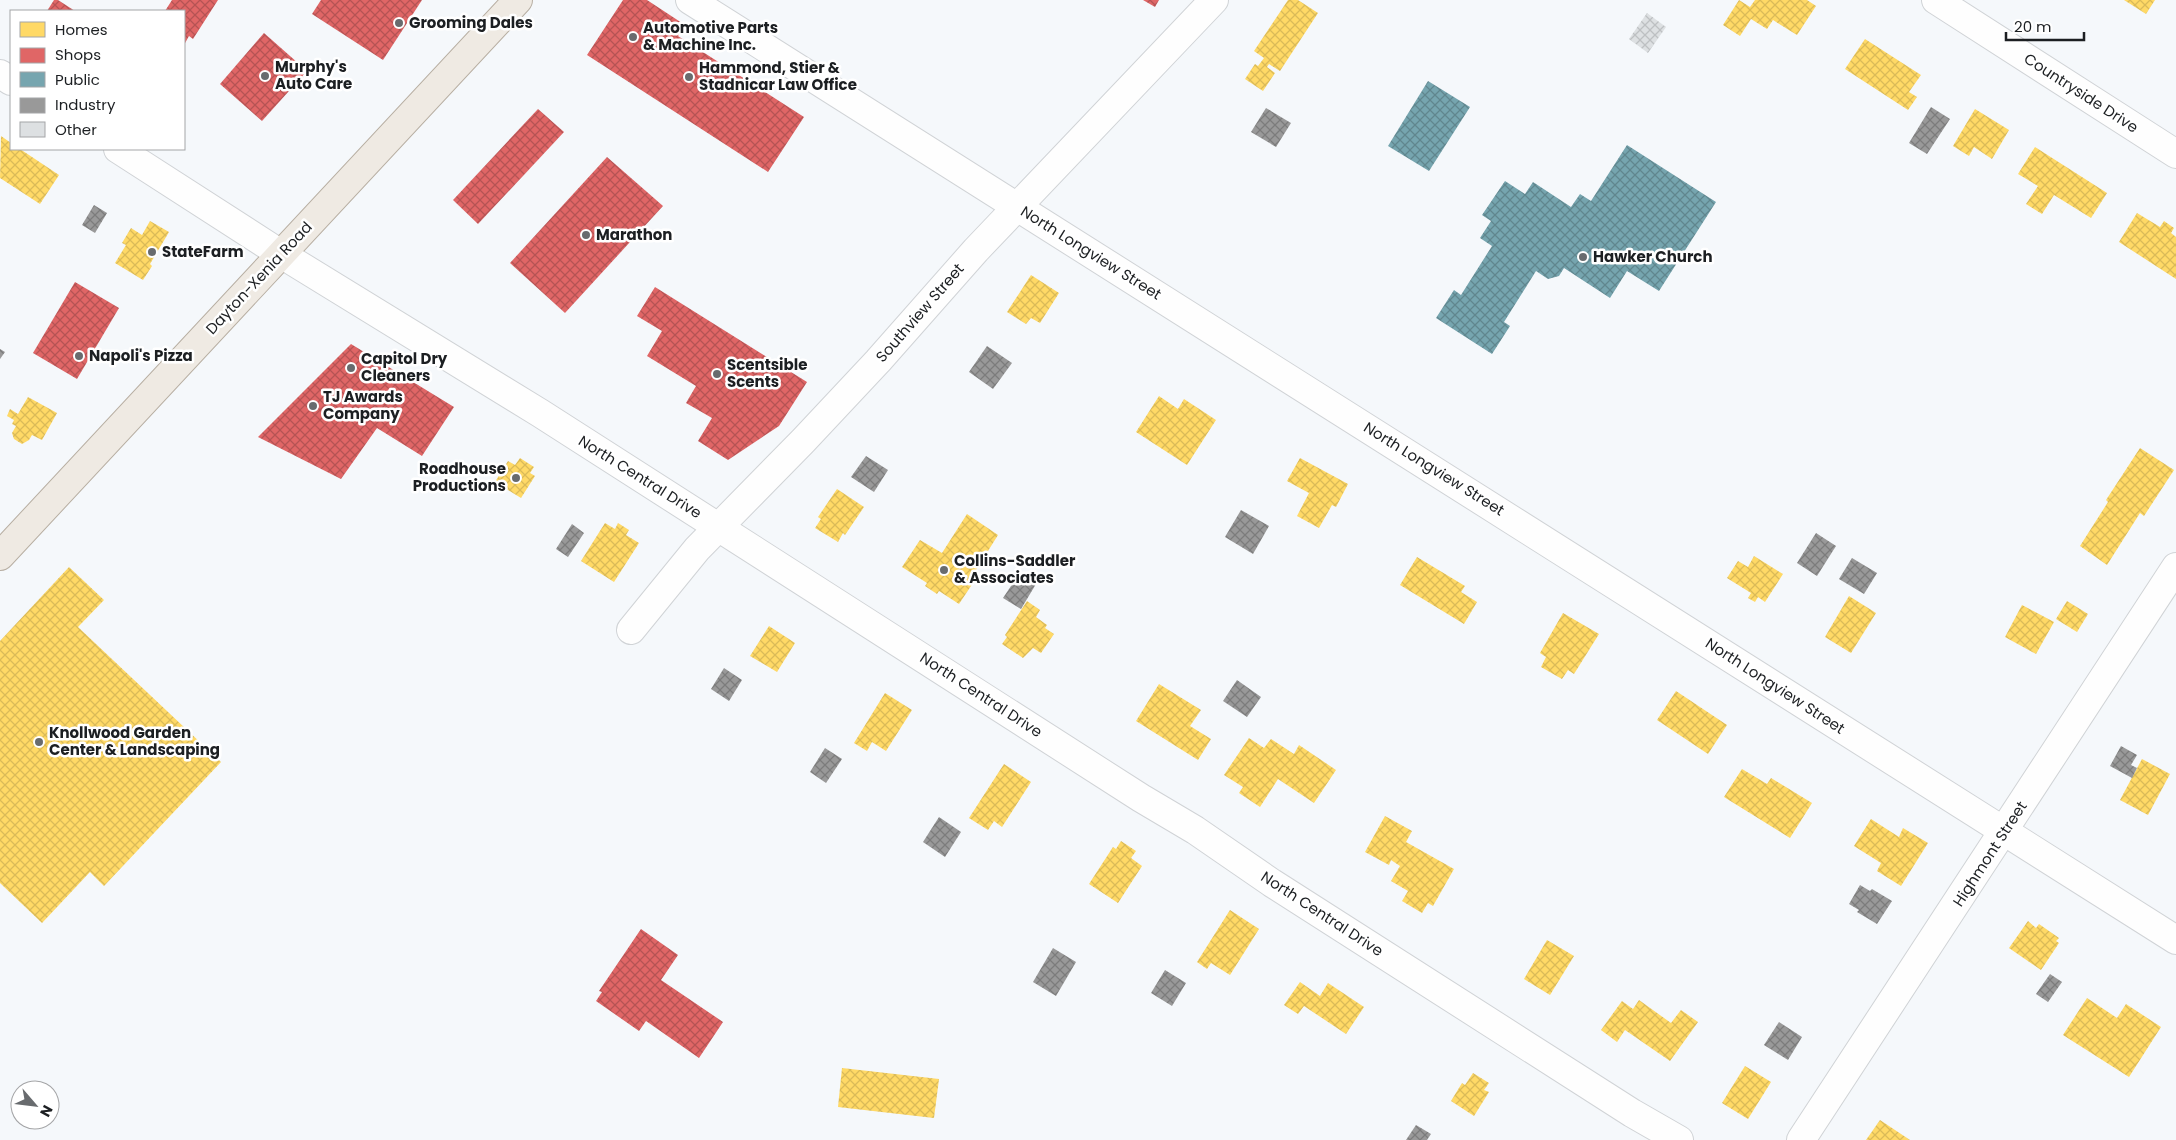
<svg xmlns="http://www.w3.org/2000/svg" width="2176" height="1140" viewBox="0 0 2176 1140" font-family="Poppins,sans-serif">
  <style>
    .homes { fill: url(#homes-cross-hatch) }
    .shops { fill: url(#shops-cross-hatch) }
    .public { fill: url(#public-cross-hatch) }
    .industry { fill: url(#industry-cross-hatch) }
    .building { fill: url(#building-cross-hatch) }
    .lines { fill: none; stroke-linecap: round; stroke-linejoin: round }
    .minor-casing { stroke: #d0d3d6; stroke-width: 30 }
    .major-casing { stroke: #b7aea2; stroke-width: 30 }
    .minor { stroke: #fefefe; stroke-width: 28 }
    .major { stroke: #efeae3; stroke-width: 28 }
    .poi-dot { fill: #686b6e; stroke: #fff; stroke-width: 2 }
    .labels { text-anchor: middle; stroke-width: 5; stroke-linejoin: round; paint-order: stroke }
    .poi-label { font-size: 15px; font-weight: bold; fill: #1c1f22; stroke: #fff; text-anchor: start }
    .street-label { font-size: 15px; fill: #1c1f22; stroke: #fff }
  </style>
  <defs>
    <pattern id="homes-cross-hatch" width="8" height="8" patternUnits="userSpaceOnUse" patternTransform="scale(1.25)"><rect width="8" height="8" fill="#ffd966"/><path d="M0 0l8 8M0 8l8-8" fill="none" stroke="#daba58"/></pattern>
    <pattern id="shops-cross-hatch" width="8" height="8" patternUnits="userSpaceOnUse" patternTransform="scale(1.25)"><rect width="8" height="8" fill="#e06666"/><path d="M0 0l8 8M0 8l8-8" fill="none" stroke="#b55354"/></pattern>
    <pattern id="public-cross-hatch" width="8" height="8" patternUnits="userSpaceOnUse" patternTransform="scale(1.25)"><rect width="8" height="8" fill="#76a5af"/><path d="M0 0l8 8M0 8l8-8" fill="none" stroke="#60868e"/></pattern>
    <pattern id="industry-cross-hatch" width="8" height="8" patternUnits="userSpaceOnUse" patternTransform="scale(1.25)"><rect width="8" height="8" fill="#999"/><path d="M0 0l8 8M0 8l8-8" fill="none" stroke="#7c7c7c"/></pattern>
    <pattern id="building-cross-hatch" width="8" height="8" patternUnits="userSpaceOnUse" patternTransform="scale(1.25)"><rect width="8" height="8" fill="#dde0e2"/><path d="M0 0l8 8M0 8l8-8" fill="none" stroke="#bdc0c2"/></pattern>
  </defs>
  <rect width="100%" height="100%" fill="#f5f8fb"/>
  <g class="homes">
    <path d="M 1288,0 L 1298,0 L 1318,13 L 1280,71 L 1269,64 L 1267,67 L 1275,73 L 1263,91 L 1245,79 L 1255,64 L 1258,66 L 1264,58 L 1254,51 Z"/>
    <path d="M 1739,0 L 1750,7 L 1755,0 L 1807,0 L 1816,6 L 1797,35 L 1773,20 L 1767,29 L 1751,19 L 1740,36 L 1723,25 Z"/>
    <path d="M 2124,0 L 2155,0 L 2146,14 Z"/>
    <path d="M 1865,39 L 1921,75 L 1909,92 L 1917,97 L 1908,110 L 1845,69 Z"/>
    <path d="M 1975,109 L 2009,130 L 1992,159 L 1974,147 L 1969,156 L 1953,146 Z"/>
    <path d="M 1,136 L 11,143 L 11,149 L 20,149 L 59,175 L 40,204 L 0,178 Z"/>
    <path d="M 2035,147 L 2107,193 L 2091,218 L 2054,195 L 2042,214 L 2026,204 L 2038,186 L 2018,174 Z"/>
    <path d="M 2137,213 L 2160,227 L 2164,221 L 2174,228 L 2171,233 L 2176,237 L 2176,279 L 2119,242 Z"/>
    <path d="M 150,221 L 169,232 L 150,264 L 152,266 L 143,280 L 115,263 L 126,245 L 122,243 L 131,228 L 142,235 Z"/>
    <path d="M 1031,275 L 1059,293 L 1040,323 L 1031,318 L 1026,324 L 1007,312 Z"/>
    <path d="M 1159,396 L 1178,409 L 1184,399 L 1216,420 L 1187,465 L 1136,432 Z"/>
    <path d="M 28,397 L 57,413 L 42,440 L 32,435 L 29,440 L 22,444 L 14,439 L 12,433 L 16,426 L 12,424 L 14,420 L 7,416 L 10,409 L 18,414 Z"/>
    <path d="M 2140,448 L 2174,470 L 2144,516 L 2140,513 L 2107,565 L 2080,546 L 2108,502 L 2106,500 Z"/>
    <path d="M 520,458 L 534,467 L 530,473 L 535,476 L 521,498 L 495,482 L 508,461 L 515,465 Z"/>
    <path d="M 1300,458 L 1348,484 L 1336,507 L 1332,505 L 1319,528 L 1297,516 L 1309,493 L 1287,481 Z"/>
    <path d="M 837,489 L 864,507 L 845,535 L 843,533 L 838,542 L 815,528 L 821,519 L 818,517 Z"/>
    <path d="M 967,514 L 998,535 L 973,575 L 977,577 L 959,604 L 939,591 L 937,594 L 925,586 L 927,583 L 902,567 L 920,540 L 942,553 Z"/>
    <path d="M 605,523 L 615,529 L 618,523 L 629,530 L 626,535 L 639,543 L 614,582 L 581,561 Z"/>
    <path d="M 1754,556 L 1783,574 L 1765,602 L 1758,597 L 1755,602 L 1748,598 L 1751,593 L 1727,578 L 1738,561 L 1748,567 Z"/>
    <path d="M 1417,557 L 1465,586 L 1461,592 L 1477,602 L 1464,624 L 1400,585 Z"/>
    <path d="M 69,567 L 104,600 L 78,627 L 221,762 L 104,886 L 90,872 L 42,923 L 0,883 L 0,641 Z"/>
    <path d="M 1849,596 L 1876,613 L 1851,653 L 1825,637 Z"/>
    <path d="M 1027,601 L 1040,610 L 1036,617 L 1047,625 L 1045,628 L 1054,634 L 1041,653 L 1033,648 L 1023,658 L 1002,644 L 1007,637 L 1005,635 Z"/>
    <path d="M 2067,601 L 2088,614 L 2077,632 L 2056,619 Z"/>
    <path d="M 2022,605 L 2054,622 L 2036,654 L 2005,637 Z"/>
    <path d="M 1563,613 L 1599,634 L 1574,674 L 1568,670 L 1562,679 L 1541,667 L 1546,657 L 1540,653 Z"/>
    <path d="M 769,626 L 795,643 L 777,672 L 750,656 Z"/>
    <path d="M 1159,684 L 1201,710 L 1190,726 L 1211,739 L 1198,760 L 1136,721 Z"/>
    <path d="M 1676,691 L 1727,725 L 1708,754 L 1657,720 Z"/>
    <path d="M 885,693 L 912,710 L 886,751 L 872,742 L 867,751 L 854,743 Z"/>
    <path d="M 1249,738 L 1264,748 L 1271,739 L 1294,754 L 1299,745 L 1336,770 L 1314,803 L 1278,779 L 1260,807 L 1239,793 L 1243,787 L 1224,775 Z"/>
    <path d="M 2142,759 L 2170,774 L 2148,815 L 2120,800 Z"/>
    <path d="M 1004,764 L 1031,782 L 1002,827 L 994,821 L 988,830 L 969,818 Z"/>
    <path d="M 1742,769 L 1767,784 L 1771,778 L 1812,803 L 1790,838 L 1724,797 Z"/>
    <path d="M 1385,816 L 1412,831 L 1406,842 L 1454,869 L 1433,906 L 1428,903 L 1422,913 L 1402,901 L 1408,891 L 1391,881 L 1400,866 L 1391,860 L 1389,865 L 1365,852 Z"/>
    <path d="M 1871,819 L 1899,837 L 1903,828 L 1928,843 L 1901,886 L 1877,871 L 1881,863 L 1854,846 Z"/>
    <path d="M 1121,841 L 1136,851 L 1131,858 L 1142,866 L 1118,903 L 1089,884 L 1113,847 L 1116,849 Z"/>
    <path d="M 1230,910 L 1259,929 L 1230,975 L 1211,963 L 1207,969 L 1197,962 Z"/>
    <path d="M 2028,921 L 2036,928 L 2039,924 L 2059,938 L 2056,941 L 2059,943 L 2041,970 L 2009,948 Z"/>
    <path d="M 1547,940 L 1574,956 L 1550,995 L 1524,979 Z"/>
    <path d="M 1300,982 L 1320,996 L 1328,983 L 1364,1007 L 1346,1034 L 1304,1006 L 1298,1014 L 1284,1005 Z"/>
    <path d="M 2087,998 L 2117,1018 L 2126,1004 L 2161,1027 L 2129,1077 L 2063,1035 Z"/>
    <path d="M 1639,1000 L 1671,1023 L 1681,1010 L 1698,1022 L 1670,1061 L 1625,1030 L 1617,1042 L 1601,1030 L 1622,1001 L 1633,1009 Z"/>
    <path d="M 1745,1066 L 1771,1082 L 1748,1119 L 1722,1103 Z"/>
    <path d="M 842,1068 L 939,1079 L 934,1118 L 838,1107 Z"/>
    <path d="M 1473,1073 L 1489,1083 L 1484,1090 L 1489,1092 L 1474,1116 L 1451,1101 L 1462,1083 L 1465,1085 Z"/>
    <path d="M 1880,1120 L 1910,1140 L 1866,1140 Z"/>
  </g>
  <g class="shops">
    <path d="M 54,0 L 58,0 L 75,11 L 47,11 Z"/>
    <path d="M 172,0 L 218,0 L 193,39 L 189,36 L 184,45 L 184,11 L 165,11 Z"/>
    <path d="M 321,0 L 422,0 L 383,60 L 312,14 Z"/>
    <path d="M 623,0 L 647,0 L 685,25 L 678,36 L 804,117 L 768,172 L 587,55 Z"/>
    <path d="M 1143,0 L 1159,0 L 1155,7 Z"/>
    <path d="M 264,33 L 307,71 L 262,121 L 220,84 Z"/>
    <path d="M 538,109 L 564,132 L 478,224 L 453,200 Z"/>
    <path d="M 607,157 L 663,206 L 565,313 L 510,263 Z"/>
    <path d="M 75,282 L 119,308 L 77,379 L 33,353 Z"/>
    <path d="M 655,287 L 807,382 L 779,426 L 728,460 L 698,441 L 712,418 L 686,403 L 696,386 L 647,356 L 662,331 L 637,316 Z"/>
    <path d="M 351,344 L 454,407 L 422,456 L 377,428 L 341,479 L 258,437 Z"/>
    <path d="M 641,929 L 678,955 L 661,980 L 723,1022 L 699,1058 L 646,1021 L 639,1031 L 596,1001 L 602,992 L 599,991 Z"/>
  </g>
  <g class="public">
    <path d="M 1428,81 L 1470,107 L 1429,171 L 1388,146 Z"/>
    <path d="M 1627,145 L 1716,202 L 1659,291 L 1627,271 L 1610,298 L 1564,268 L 1559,276 L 1548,279 L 1536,271 L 1504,322 L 1510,326 L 1492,354 L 1436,318 L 1454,290 L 1461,295 L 1492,246 L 1480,238 L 1491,221 L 1482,215 L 1505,181 L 1525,194 L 1533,182 L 1571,207 L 1580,194 L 1591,201 Z"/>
  </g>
  <g class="industry">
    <path d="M 1931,107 L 1950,119 L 1927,154 L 1909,143 Z"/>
    <path d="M 1266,108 L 1291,123 L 1276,147 L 1251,132 Z"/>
    <path d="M 94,205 L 107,213 L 95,233 L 82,225 Z"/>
    <path d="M 987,346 L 1012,363 L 993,389 L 969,372 Z"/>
    <path d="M 0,349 L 5,352 L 0,359 Z"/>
    <path d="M 866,456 L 888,470 L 874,492 L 851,477 Z"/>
    <path d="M 1241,510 L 1269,526 L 1253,554 L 1225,537 Z"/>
    <path d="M 572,524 L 584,533 L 568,557 L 556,549 Z"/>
    <path d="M 1816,533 L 1836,546 L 1817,576 L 1797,563 Z"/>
    <path d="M 1852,558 L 1877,573 L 1864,594 L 1839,579 Z"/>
    <path d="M 1019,574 L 1036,584 L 1021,609 L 1003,598 Z"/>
    <path d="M 724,668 L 742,680 L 729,701 L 711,689 Z"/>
    <path d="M 1237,680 L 1261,697 L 1247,717 L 1223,701 Z"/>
    <path d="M 2121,746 L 2137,755 L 2131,765 L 2137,768 L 2132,778 L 2110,766 Z"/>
    <path d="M 825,748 L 842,759 L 826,783 L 810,772 Z"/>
    <path d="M 939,817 L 961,832 L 945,857 L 923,842 Z"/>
    <path d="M 1860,885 L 1870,891 L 1872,889 L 1892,901 L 1877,924 L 1857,912 L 1859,910 L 1849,904 Z"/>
    <path d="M 1053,948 L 1076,962 L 1056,996 L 1033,982 Z"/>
    <path d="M 1165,970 L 1186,983 L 1172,1006 L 1151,993 Z"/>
    <path d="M 2050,974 L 2062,982 L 2048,1002 L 2036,994 Z"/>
    <path d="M 1779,1022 L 1802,1037 L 1788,1060 L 1764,1045 Z"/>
    <path d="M 1416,1125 L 1431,1134 L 1427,1140 L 1406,1140 Z"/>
  </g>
  <path class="building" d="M 1647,13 L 1666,27 L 1648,53 L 1629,39 Z"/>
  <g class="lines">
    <g class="minor-casing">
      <g id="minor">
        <path d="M 690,0 L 2176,940"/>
        <path d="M 1936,0 L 2176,154"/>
        <path d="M 0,74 L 11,81"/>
        <path d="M 118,149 L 281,254 L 540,413 L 1141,798 L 1195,830 L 1272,883 L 1632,1113 L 1679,1140"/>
        <path d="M 631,630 L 697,549 L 803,441 L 878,361 L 976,250 L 1214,0"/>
        <path d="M 1801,1140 L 2176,567"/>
      </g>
    </g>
    <g class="major-casing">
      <path id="major" d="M 0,556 L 518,0"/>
    </g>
    <use href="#minor" class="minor"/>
    <use href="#major" class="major"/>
  </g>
  <g class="poi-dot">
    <circle cx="399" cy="23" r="5"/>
    <circle cx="633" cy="37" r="5"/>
    <circle cx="265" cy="76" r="5"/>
    <circle cx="689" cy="77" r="5"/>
    <circle cx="586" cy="235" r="5"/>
    <circle cx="152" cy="252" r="5"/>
    <circle cx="1583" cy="257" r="5"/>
    <circle cx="79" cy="356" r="5"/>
    <circle cx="351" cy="368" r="5"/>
    <circle cx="717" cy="374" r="5"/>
    <circle cx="313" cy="406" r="5"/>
    <circle cx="516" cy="478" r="5"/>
    <circle cx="944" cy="570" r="5"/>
    <circle cx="39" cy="742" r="5"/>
  </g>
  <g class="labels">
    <g class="poi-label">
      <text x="409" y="28">Grooming Dales</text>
      <text x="643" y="33">Automotive Parts<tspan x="643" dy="17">&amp; Machine Inc.</tspan></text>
      <text x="275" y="72">Murphy's<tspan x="275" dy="17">Auto Care</tspan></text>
      <text x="699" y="73">Hammond, Stier &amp;<tspan x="699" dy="17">Stadnicar Law Office</tspan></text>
      <text x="596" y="240">Marathon</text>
      <text x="162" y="257">StateFarm</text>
      <text x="1593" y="262">Hawker Church</text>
      <text x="89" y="361">Napoli's Pizza</text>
      <text x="361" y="364">Capitol Dry<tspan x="361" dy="17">Cleaners</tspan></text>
      <text x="727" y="370">Scentsible<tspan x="727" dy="17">Scents</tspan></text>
      <text x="323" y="402">TJ Awards<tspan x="323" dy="17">Company</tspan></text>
      <text x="506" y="474" text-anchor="end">Roadhouse<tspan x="506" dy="17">Productions</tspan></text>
      <text x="954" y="566">Collins-Saddler<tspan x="954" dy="17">&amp; Associates</tspan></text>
      <text x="49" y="738">Knollwood Garden<tspan x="49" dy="17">Center &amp; Landscaping</tspan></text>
    </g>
    <g class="street-label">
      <text transform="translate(2081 93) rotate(33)" y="5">Countryside Drive</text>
      <text transform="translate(1091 253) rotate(32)" y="5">North Longview Street</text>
      <text transform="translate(259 278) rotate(-47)" y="5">Dayton-Xenia Road</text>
      <text transform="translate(920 313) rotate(-49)" y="5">Southview Street</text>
      <text transform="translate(1434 469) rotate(32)" y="5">North Longview Street</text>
      <text transform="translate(640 477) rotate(32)" y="5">North Central Drive</text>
      <text transform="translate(1775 686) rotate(33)" y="5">North Longview Street</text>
      <text transform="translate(981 695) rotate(33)" y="5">North Central Drive</text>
      <text transform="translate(1990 854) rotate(-57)" y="5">Highmont Street</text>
      <text transform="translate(1322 914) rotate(33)" y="5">North Central Drive</text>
    </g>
  </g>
  <rect x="10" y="10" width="175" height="140" fill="#ffffff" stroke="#a4a5a7"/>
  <rect x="20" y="22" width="25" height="15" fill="#ffd966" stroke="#a4a5a7"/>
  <text x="55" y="35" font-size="15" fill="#1c1f22">Homes</text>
  <rect x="20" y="48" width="25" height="15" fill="#e06666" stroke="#a4a5a7"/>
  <text x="55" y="60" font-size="15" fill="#1c1f22">Shops</text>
  <rect x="20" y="72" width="25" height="15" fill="#76a5af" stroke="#a4a5a7"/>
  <text x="55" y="85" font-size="15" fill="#1c1f22">Public</text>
  <rect x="20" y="98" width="25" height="15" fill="#999999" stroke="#a4a5a7"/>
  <text x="55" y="110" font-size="15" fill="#1c1f22">Industry</text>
  <rect x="20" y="122" width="25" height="15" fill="#dde0e2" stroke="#a4a5a7"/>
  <text x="55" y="135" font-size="15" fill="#1c1f22">Other</text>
  <g transform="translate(35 1105) rotate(118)"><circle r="24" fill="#ffffff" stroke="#a4a5a7"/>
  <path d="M0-4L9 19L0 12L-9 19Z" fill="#686b6e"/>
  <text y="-8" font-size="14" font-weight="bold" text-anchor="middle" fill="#1c1f22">N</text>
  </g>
  <path d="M2006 32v8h78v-8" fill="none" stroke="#1c1f22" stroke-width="2.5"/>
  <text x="2014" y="32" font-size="15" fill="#1c1f22" stroke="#ffffff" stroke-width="4" paint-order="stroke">20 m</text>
</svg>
